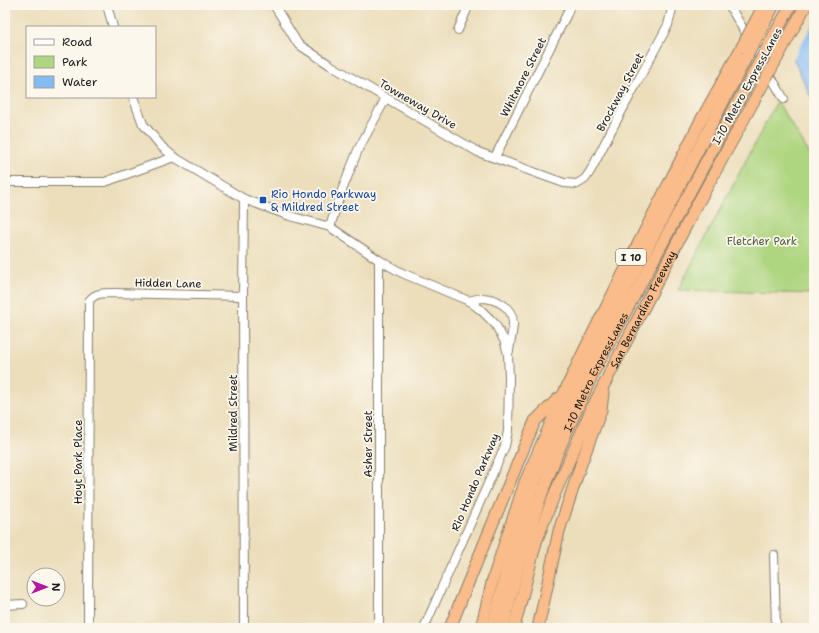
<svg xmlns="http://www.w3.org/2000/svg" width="819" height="633" viewBox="0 0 819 633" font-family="'Shantell Sans',sans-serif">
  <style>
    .green { fill: #aed580; stroke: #65784e }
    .water { fill: #85bbf4; stroke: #506c88 }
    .pier { fill: #ecdebb }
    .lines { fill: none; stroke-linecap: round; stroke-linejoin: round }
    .minor-casing { stroke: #847d6c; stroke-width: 10 }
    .highway-casing { stroke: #847d6c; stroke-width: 13 }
    .minor { stroke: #fff; stroke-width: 8 }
    .highway { stroke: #f9bc8a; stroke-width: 11 }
    .highway-bridge-casing { stroke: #847d6c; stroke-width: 13; stroke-linecap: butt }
    .highway-bridge { stroke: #f9bc8a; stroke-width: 11 }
    .transit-dot { fill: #1a4fb4; stroke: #fbf7ec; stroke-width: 1.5 }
    .labels { text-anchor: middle; stroke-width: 3.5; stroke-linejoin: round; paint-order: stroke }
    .shield { fill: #fbf7ec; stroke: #5f5e5a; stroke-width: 1 }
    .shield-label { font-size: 10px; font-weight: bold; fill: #1c1c1c }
    .street-label { font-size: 11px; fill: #1c1c1c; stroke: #fbf7ec }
    .transit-label { font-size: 11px; fill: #164399; stroke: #fbf7ec; text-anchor: start }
    .park-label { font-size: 11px; fill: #4f5d3f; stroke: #fbf7ec }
  </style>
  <rect width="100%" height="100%" fill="#fbf7ec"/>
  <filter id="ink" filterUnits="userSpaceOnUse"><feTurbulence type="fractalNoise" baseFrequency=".025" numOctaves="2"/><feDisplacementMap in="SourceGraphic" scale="8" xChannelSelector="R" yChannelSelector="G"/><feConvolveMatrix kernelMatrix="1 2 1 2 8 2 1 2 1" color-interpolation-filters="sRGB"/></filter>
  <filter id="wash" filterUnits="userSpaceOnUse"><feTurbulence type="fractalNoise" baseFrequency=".012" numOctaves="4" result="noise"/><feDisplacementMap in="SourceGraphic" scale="16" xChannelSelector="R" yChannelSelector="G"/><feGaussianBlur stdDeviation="0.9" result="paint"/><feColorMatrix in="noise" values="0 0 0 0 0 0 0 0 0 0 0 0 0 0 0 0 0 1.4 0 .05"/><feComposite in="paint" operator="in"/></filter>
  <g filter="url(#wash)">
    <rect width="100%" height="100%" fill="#ecdebb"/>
    <path class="green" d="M 777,101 L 814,161 L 814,294 L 678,290 Z"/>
    <path class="water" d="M 769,5 L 814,5 L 814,104 Z"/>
    <path class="pier" d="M 767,5 L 814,5 L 814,21 L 792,61 Z"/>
  </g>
  <g filter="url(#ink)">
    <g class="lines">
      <g class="minor-casing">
        <g id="minor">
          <path d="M 107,5 L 113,27"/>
          <path d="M 274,5 L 298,44 L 330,65 L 478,152 L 564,183 L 577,184 L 585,179 L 591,170 L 611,131 L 668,25 L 673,5"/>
          <path d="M 729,5 L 784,99"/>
          <path d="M 458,30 L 469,5"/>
          <path d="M 133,97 L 143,124 L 162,147 L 174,157 L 244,199 L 290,216 L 330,227 L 379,260 L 402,273 L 469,301 L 481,310 L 495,324 L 504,340 L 508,354 L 509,378 L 508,431 L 505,446 L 492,475 L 446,578 L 424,628"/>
          <path d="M 495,157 L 567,14 L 570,5"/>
          <path d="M 5,182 L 105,182 L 174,157"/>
          <path d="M 330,227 L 339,198 L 358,150 L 386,98"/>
          <path d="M 379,260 L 379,628"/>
          <path d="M 469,301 C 473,300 477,299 481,298 C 496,298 513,307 513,323 C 513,332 510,342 509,351"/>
          <path d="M 774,555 L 776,628"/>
          <path d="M 5,605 L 23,604"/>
          <path d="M 88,628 L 89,301 C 95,293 102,293 112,293 L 243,296"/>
          <path d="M 244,628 L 243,296 L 244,199"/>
        </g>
      </g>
      <g class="highway-casing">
        <g id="highway">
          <path d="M 450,628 L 461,600 L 535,421 L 559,398"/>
          <path d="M 481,628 L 493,579 L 525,482 L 564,393 L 583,353 L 700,122 L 742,47"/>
          <path d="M 492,628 L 506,574 L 519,530 L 534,483 L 559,424 L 577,383 L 747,56"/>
          <path id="s1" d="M 503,628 C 516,571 533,514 555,459 C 567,430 580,402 593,373 L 755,70"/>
          <path id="s2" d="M 514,628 L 536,542 L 555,493 L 592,408 L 692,214 L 763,84"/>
          <path d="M 538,628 L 559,531 L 581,464 L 601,410 L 603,393"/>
        </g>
      </g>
      <use href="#minor" class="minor"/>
      <use href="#highway" class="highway"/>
      <g class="highway-bridge-casing">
        <g id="highway-bridge">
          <path d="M 742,47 L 764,5"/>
          <path d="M 747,56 L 774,5"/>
          <path d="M 755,70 L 791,5"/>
          <path d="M 763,84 L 806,5"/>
        </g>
      </g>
      <use href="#highway-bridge" class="highway-bridge"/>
    </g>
  </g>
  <rect class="transit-dot" x="259" y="196" width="8" height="8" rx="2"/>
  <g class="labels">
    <rect class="shield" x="616" y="249" width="30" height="16" rx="3"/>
    <g class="shield-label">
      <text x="631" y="261">I 10</text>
    </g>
    <g class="street-label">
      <text transform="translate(523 77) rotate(-63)" y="4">Whitmore Street</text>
      <text transform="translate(747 86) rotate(-61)" y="4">I-10 Metro ExpressLanes</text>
      <text transform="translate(620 92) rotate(-62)" y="4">Brockway Street</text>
      <text transform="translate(418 104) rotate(30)" y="4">Towneway Drive</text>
      <text transform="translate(168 283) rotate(1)" y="4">Hidden Lane</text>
      <text dy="4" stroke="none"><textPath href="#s2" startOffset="345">San Bernardino Freeway</textPath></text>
      <text dy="4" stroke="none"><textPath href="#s1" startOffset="273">I-10 Metro ExpressLanes</textPath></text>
      <text transform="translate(233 413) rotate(-90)" y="4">Mildred Street</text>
      <text transform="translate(368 444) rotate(-90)" y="4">Asher Street</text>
      <text transform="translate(78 462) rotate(-90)" y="4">Hoyt Park Place</text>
      <text transform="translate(475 482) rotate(-67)" y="4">Rio Hondo Parkway</text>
    </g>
    <g class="transit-label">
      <text x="271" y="198">Rio Hondo Parkway<tspan x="271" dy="13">&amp; Mildred Street</tspan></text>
    </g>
    <g class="park-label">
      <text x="762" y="245">Fletcher Park</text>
    </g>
  </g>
  <rect width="819" height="633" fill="none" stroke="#fbf7ec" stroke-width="20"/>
  <rect x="26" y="26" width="130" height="72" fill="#fbf7ec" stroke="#a29f99"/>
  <rect x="34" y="39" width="20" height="6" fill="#ffffff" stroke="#a29f99"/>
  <text x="62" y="46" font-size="12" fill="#1c1c1c">Road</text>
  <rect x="34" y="56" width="20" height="12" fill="#aed580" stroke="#a29f99"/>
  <text x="62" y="66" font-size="12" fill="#1c1c1c">Park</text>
  <rect x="34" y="76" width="20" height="12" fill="#85bbf4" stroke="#a29f99"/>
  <text x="62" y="86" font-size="12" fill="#1c1c1c">Water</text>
  <g transform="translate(46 587) rotate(90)"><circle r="19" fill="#fbf7ec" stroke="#a29f99"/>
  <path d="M0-3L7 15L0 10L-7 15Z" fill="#b5179e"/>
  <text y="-6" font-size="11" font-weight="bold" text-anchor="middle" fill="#1c1c1c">N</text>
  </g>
</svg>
